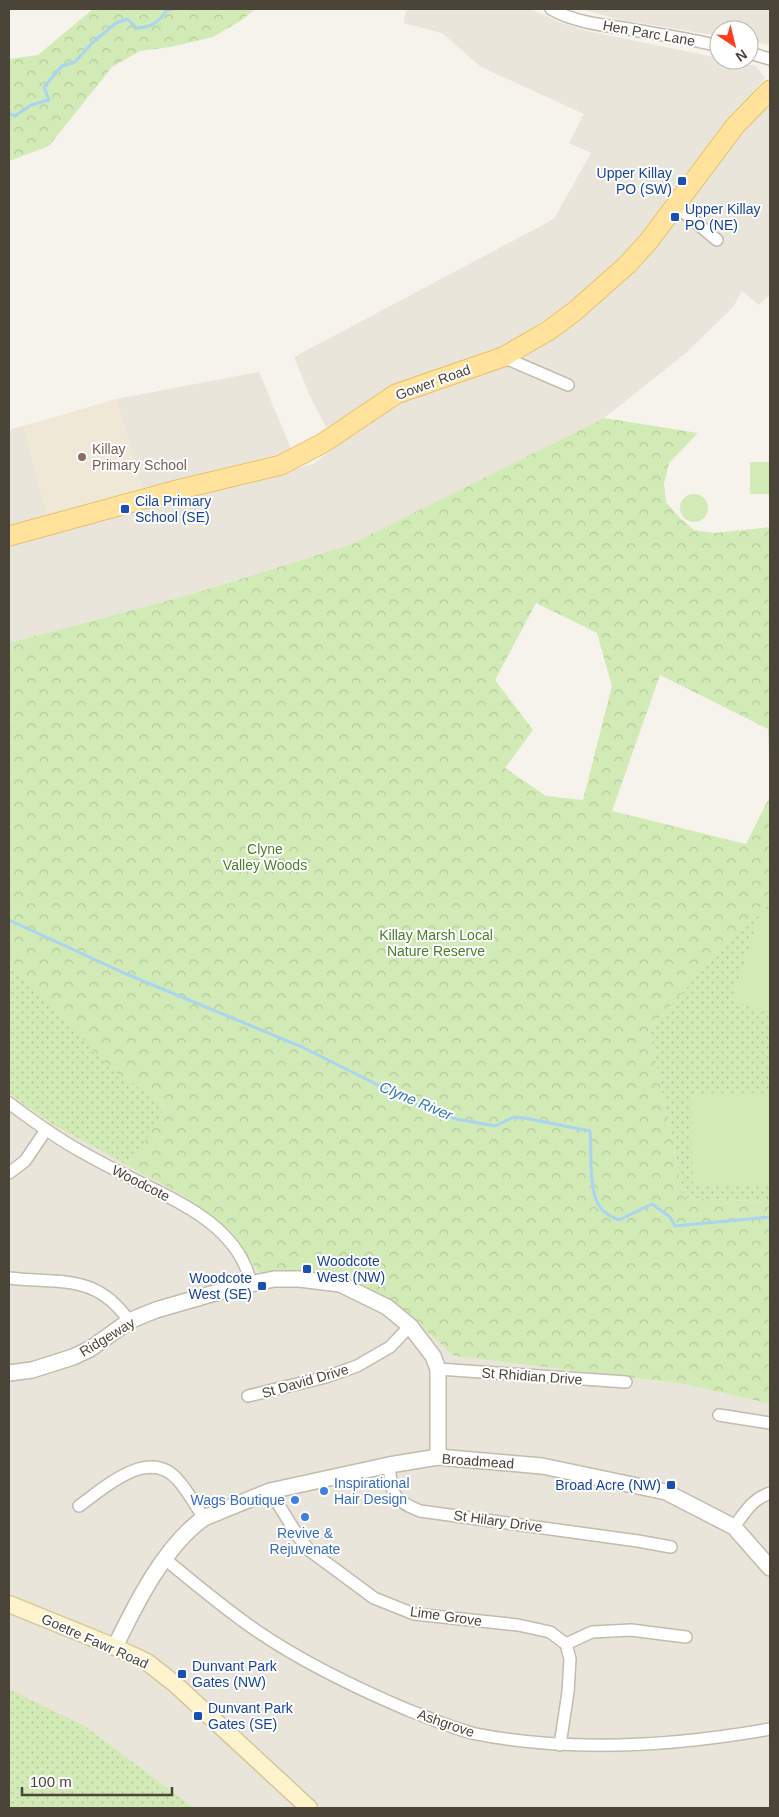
<svg xmlns="http://www.w3.org/2000/svg" width="779" height="1817" viewBox="0 0 779 1817" font-family="Helvetica,sans-serif">
  <style>
    .residential { fill: #eae5da }
    .education { fill: #efe8d6 }
    .green { fill: url(#green-dots) }
    .forest { fill: url(#forest-crowns); fill-rule: evenodd }
    .pitch { fill: #d2eab5 }
    .lines { fill: none; stroke-linecap: round; stroke-linejoin: round }
    .stream { stroke: #a9d4f2; stroke-width: 3 }
    .minor-casing { stroke: #c2bbae; stroke-width: 14 }
    .tertiary-casing { stroke: #c2bbae; stroke-width: 18 }
    .secondary-casing { stroke: #d6c79b; stroke-width: 19 }
    .primary-casing { stroke: #e6c16a; stroke-width: 21 }
    .minor { stroke: #fff; stroke-width: 11 }
    .tertiary { stroke: #fff; stroke-width: 15 }
    .secondary { stroke: #fff3cd; stroke-width: 16 }
    .primary { stroke: #ffe39c; stroke-width: 19 }
    .transit-dot { fill: #1a4fb4; stroke: #fff; stroke-width: 2 }
    .education-dot { fill: #8d6e63; stroke: #fff; stroke-width: 2 }
    .shop-dot { fill: #3f7fe0; stroke: #fff; stroke-width: 2 }
    .labels { text-anchor: middle; stroke-width: 4; stroke-linejoin: round; paint-order: stroke }
    .street-label { font-size: 14px; fill: #4b4439; stroke: #fff }
    .transit-label { font-size: 14px; fill: #164399; stroke: #fff; text-anchor: start }
    .education-label { font-size: 14px; fill: #785e54; stroke: #fff; text-anchor: start }
    .park-label { font-size: 14px; fill: #4a7f2a; stroke: #fff }
    .shop-label { font-size: 14px; fill: #366cbe; stroke: #fff; text-anchor: start }
    .water-label { font-size: 15px; font-style: italic; fill: #2e7ab2; stroke: #fff }
  </style>
  <defs>
    <pattern id="green-dots" width="8" height="8" patternUnits="userSpaceOnUse" patternTransform="scale(1.25)"><rect width="8" height="8" fill="#d2eab5"/><path d="M2 2h.1M6 6h.1" fill="none" stroke="#b6ca9c" stroke-width="1.8" stroke-linecap="round"/></pattern>
    <pattern id="forest-crowns" width="20" height="18" patternUnits="userSpaceOnUse" patternTransform="scale(1.25)"><rect width="20" height="18" fill="#d2eab5"/><path d="M2 6a3 3 0 1 1 6 0M12 15a3 3 0 1 1 6 0" fill="none" stroke="#b6ca9c"/></pattern>
  </defs>
  <rect width="100%" height="100%" fill="#f6f3ec"/>
  <g class="residential">
    <path d="M 406,9 L 530,9 L 562,23 L 587,31 L 719,58 L 719,60 L 728,60 L 756,66 L 765,78 L 692,166 L 636,242 L 614,265 L 583,293 L 530,330 L 500,348 L 384,394 L 326,427 L 310,396 L 294,357 L 554,219 L 591,153 L 569,143 L 584,114 L 481,67 L 442,33 L 404,23 Z"/>
    <path d="M 583,9 L 770,9 L 770,45 L 749,41 L 749,30 L 719,30 L 719,36 L 616,19 Z"/>
    <path d="M 770,103 L 770,294 L 759,305 L 742,291 L 733,307 L 686,353 L 604,418 L 349,545 L 192,594 L 9,643 L 9,546 L 113,515 L 313,464 L 396,402 L 591,308 L 725,153 Z"/>
    <path d="M 259,372 L 292,451 L 142,488 L 116,399 Z"/>
    <path d="M 23,426 L 48,516 L 9,530 L 9,430 Z"/>
    <path d="M 9,1094 L 52,1124 L 183,1195 L 231,1231 L 259,1273 L 342,1272 L 403,1310 L 454,1356 L 684,1384 L 770,1404 L 770,1808 L 320,1808 L 171,1671 L 9,1596 Z"/>
    <path d="M 9,1612 L 110,1654 L 159,1680 L 298,1808 L 9,1808 Z"/>
  </g>
  <path class="education" d="M 116,399 L 142,488 L 48,516 L 23,426 Z"/>
  <g class="green">
    <path d="M 763,903 L 770,906 L 770,1202 L 684,1198 L 649,1029 Z"/>
    <path d="M 9,967 L 165,1108 L 182,1195 L 52,1124 L 9,1094 Z"/>
    <path d="M 9,1689 L 86,1727 L 194,1808 L 9,1808 Z"/>
  </g>
  <g class="forest">
    <path d="M 93,9 L 255,9 L 242,20 L 213,37 L 170,47 L 140,51 L 112,67 L 49,146 L 9,161 L 9,59 L 38,55 Z"/>
    <path d="M 604,418 L 698,433 L 669,463 L 664,484 L 666,502 L 680,518 L 694,530 L 715,533 L 770,527 L 770,784 L 768,729 L 660,675 L 612,811 L 746,844 L 770,796 L 770,906 L 763,904 L 649,1029 L 684,1198 L 770,1202 L 770,1404 L 684,1384 L 454,1356 L 403,1310 L 342,1272 L 259,1273 L 231,1231 L 183,1195 L 130,1166 L 165,1107 L 111,1068 L 51,1006 L 9,967 L 9,643 L 192,594 L 349,545 ZM 536,603 L 597,633 L 612,686 L 583,800 L 546,796 L 505,768 L 533,730 L 495,680 Z"/>
  </g>
  <g class="pitch">
    <rect x="750" y="462" width="20" height="32"/>
    <circle cx="694" cy="508" r="14"/>
    <path d="M 761,911 L 770,914 L 770,1013 L 732,1000 Z"/>
    <path d="M 770,1093 L 770,1184 L 693,1186 L 691,1094 Z"/>
  </g>
  <g class="lines">
    <g class="stream">
      <path d="M 9,114 L 15,116 L 31,105 L 49,100 L 44,87 L 62,66 L 75,62 L 92,43 L 116,23 L 127,19 L 137,28 C 152,27 158,23 167,10 L 174,9"/>
      <path d="M 9,920 L 124,973 L 302,1047 L 416,1104 L 456,1119 L 495,1126 L 514,1117 L 524,1118 L 590,1131 C 592,1151 588,1191 600,1207 C 605,1214 612,1217 619,1220 L 652,1204 L 670,1217 L 675,1226 L 770,1217"/>
    </g>
    <g class="minor-casing">
      <g id="minor">
        <path d="M 551,9 C 572,21 599,25 623,28 C 655,34 688,38 719,46"/>
        <path d="M 749,53 L 770,59"/>
        <path d="M 675,205 L 717,240"/>
        <path d="M 503,357 L 568,385"/>
        <path d="M 9,1103 C 33,1121 56,1138 82,1152 C 103,1164 125,1175 147,1186 C 190,1207 240,1232 251,1284"/>
        <path d="M 9,1173 L 25,1161 L 46,1130"/>
        <path d="M 9,1278 C 60,1284 96,1273 129,1321"/>
        <path d="M 438,1369 L 626,1382"/>
        <path d="M 248,1396 L 326,1377 L 357,1366 L 390,1347 L 410,1326"/>
        <path d="M 719,1415 L 770,1423"/>
        <path d="M 389,1465 C 392,1494 391,1499 420,1511 L 638,1541 L 671,1547"/>
        <path d="M 270,1491 L 298,1536 L 309,1550 L 374,1598 L 414,1614 L 518,1625 L 550,1632 L 566,1644 L 570,1659 L 568,1692 L 560,1745"/>
        <path d="M 79,1506 C 104,1488 148,1447 177,1479 C 188,1491 195,1505 204,1518"/>
        <path d="M 734,1527 C 746,1511 751,1500 770,1493"/>
        <path d="M 165,1559 C 195,1584 225,1609 257,1631 C 304,1663 356,1688 408,1710 C 430,1718 453,1729 476,1734 C 573,1753 674,1746 770,1729"/>
        <path d="M 566,1644 L 592,1632 L 631,1630 L 686,1637"/>
      </g>
    </g>
    <g class="tertiary-casing">
      <g id="tertiary">
        <path d="M 9,1373 L 32,1370 L 73,1357 L 90,1349 L 129,1321 L 156,1310 L 232,1288 L 274,1279 L 299,1279 L 340,1284 L 387,1307 L 410,1326 L 433,1356 L 438,1369 L 438,1457"/>
        <path d="M 115,1647 C 135,1605 165,1545 204,1518 L 270,1491 L 389,1465 L 438,1457 L 542,1466 L 666,1492 L 734,1527 L 770,1568"/>
      </g>
    </g>
    <g class="secondary-casing">
      <path id="secondary" d="M 9,1604 L 115,1647 L 147,1662 L 175,1684 L 309,1808"/>
    </g>
    <g class="primary-casing">
      <path id="primary" d="M 9,536 L 177,490 L 281,465 L 323,443 L 396,394 L 503,357 L 548,331 L 575,311 L 627,265 L 648,242 L 735,126 L 770,90"/>
    </g>
    <use href="#minor" class="minor"/>
    <use href="#tertiary" class="tertiary"/>
    <use href="#secondary" class="secondary"/>
    <use href="#primary" class="primary"/>
  </g>
  <g class="transit-dot">
    <rect x="677" y="176" width="10" height="10" rx="2.5"/>
    <rect x="670" y="212" width="10" height="10" rx="2.5"/>
    <rect x="120" y="504" width="10" height="10" rx="2.5"/>
    <rect x="302" y="1264" width="10" height="10" rx="2.5"/>
    <rect x="257" y="1281" width="10" height="10" rx="2.5"/>
    <rect x="666" y="1480" width="10" height="10" rx="2.5"/>
    <rect x="177" y="1669" width="10" height="10" rx="2.5"/>
    <rect x="193" y="1711" width="10" height="10" rx="2.5"/>
  </g>
  <circle class="education-dot" cx="82" cy="457" r="5"/>
  <g class="shop-dot">
    <circle cx="324" cy="1491" r="5"/>
    <circle cx="295" cy="1500" r="5"/>
    <circle cx="305" cy="1517" r="5"/>
  </g>
  <g class="labels">
    <g class="street-label">
      <text transform="translate(649 33) rotate(10)" y="5">Hen Parc Lane</text>
      <text transform="translate(433 382) rotate(-20)" y="5">Gower Road</text>
      <text transform="translate(141 1183) rotate(27)" y="5">Woodcote</text>
      <text transform="translate(107 1337) rotate(-31)" y="5">Ridgeway</text>
      <text transform="translate(532 1376) rotate(4)" y="5">St Rhidian Drive</text>
      <text transform="translate(305 1381) rotate(-16)" y="5">St David Drive</text>
      <text transform="translate(478 1461) rotate(4)" y="5">Broadmead</text>
      <text transform="translate(498 1521) rotate(8)" y="5">St Hilary Drive</text>
      <text transform="translate(446 1616) rotate(8)" y="5">Lime Grove</text>
      <text transform="translate(95 1641) rotate(24)" y="5">Goetre Fawr Road</text>
      <text transform="translate(446 1723) rotate(19)" y="5">Ashgrove</text>
    </g>
    <g class="transit-label">
      <text x="672" y="178" text-anchor="end">Upper Killay<tspan x="672" dy="16">PO (SW)</tspan></text>
      <text x="685" y="214">Upper Killay<tspan x="685" dy="16">PO (NE)</tspan></text>
      <text x="135" y="506">Cila Primary<tspan x="135" dy="16">School (SE)</tspan></text>
      <text x="317" y="1266">Woodcote<tspan x="317" dy="16">West (NW)</tspan></text>
      <text x="252" y="1283" text-anchor="end">Woodcote<tspan x="252" dy="16">West (SE)</tspan></text>
      <text x="661" y="1490" text-anchor="end">Broad Acre (NW)</text>
      <text x="192" y="1671">Dunvant Park<tspan x="192" dy="16">Gates (NW)</tspan></text>
      <text x="208" y="1713">Dunvant Park<tspan x="208" dy="16">Gates (SE)</tspan></text>
    </g>
    <g class="education-label">
      <text x="92" y="454">Killay<tspan x="92" dy="16">Primary School</tspan></text>
    </g>
    <g class="park-label">
      <text x="265" y="854">Clyne<tspan x="265" dy="16">Valley Woods</tspan></text>
      <text x="436" y="940">Killay Marsh Local<tspan x="436" dy="16">Nature Reserve</tspan></text>
    </g>
    <g class="shop-label">
      <text x="334" y="1488">Inspirational<tspan x="334" dy="16">Hair Design</tspan></text>
      <text x="285" y="1505" text-anchor="end">Wags Boutique</text>
      <text x="305" y="1538" text-anchor="middle">Revive &amp;<tspan x="305" dy="16">Rejuvenate</tspan></text>
    </g>
    <g class="water-label">
      <text transform="translate(416 1101) rotate(23)" y="5">Clyne River</text>
    </g>
  </g>
  <rect width="779" height="1817" fill="none" stroke="#4b4439" stroke-width="20"/>
  <g transform="translate(734 45) rotate(145)"><circle r="24" fill="#ffffff" stroke="#b7b4b0"/>
  <path d="M0-4L9 19L0 12L-9 19Z" fill="#fc3f1d"/>
  <text y="-8" font-size="14" font-weight="bold" text-anchor="middle" fill="#4b4439">N</text>
  </g>
  <path d="M22 1787v8h150v-8" fill="none" stroke="#4b4439" stroke-width="2.5"/>
  <text x="30" y="1787" font-size="15" fill="#4b4439" stroke="#ffffff" stroke-width="4" paint-order="stroke">100 m</text>
</svg>
